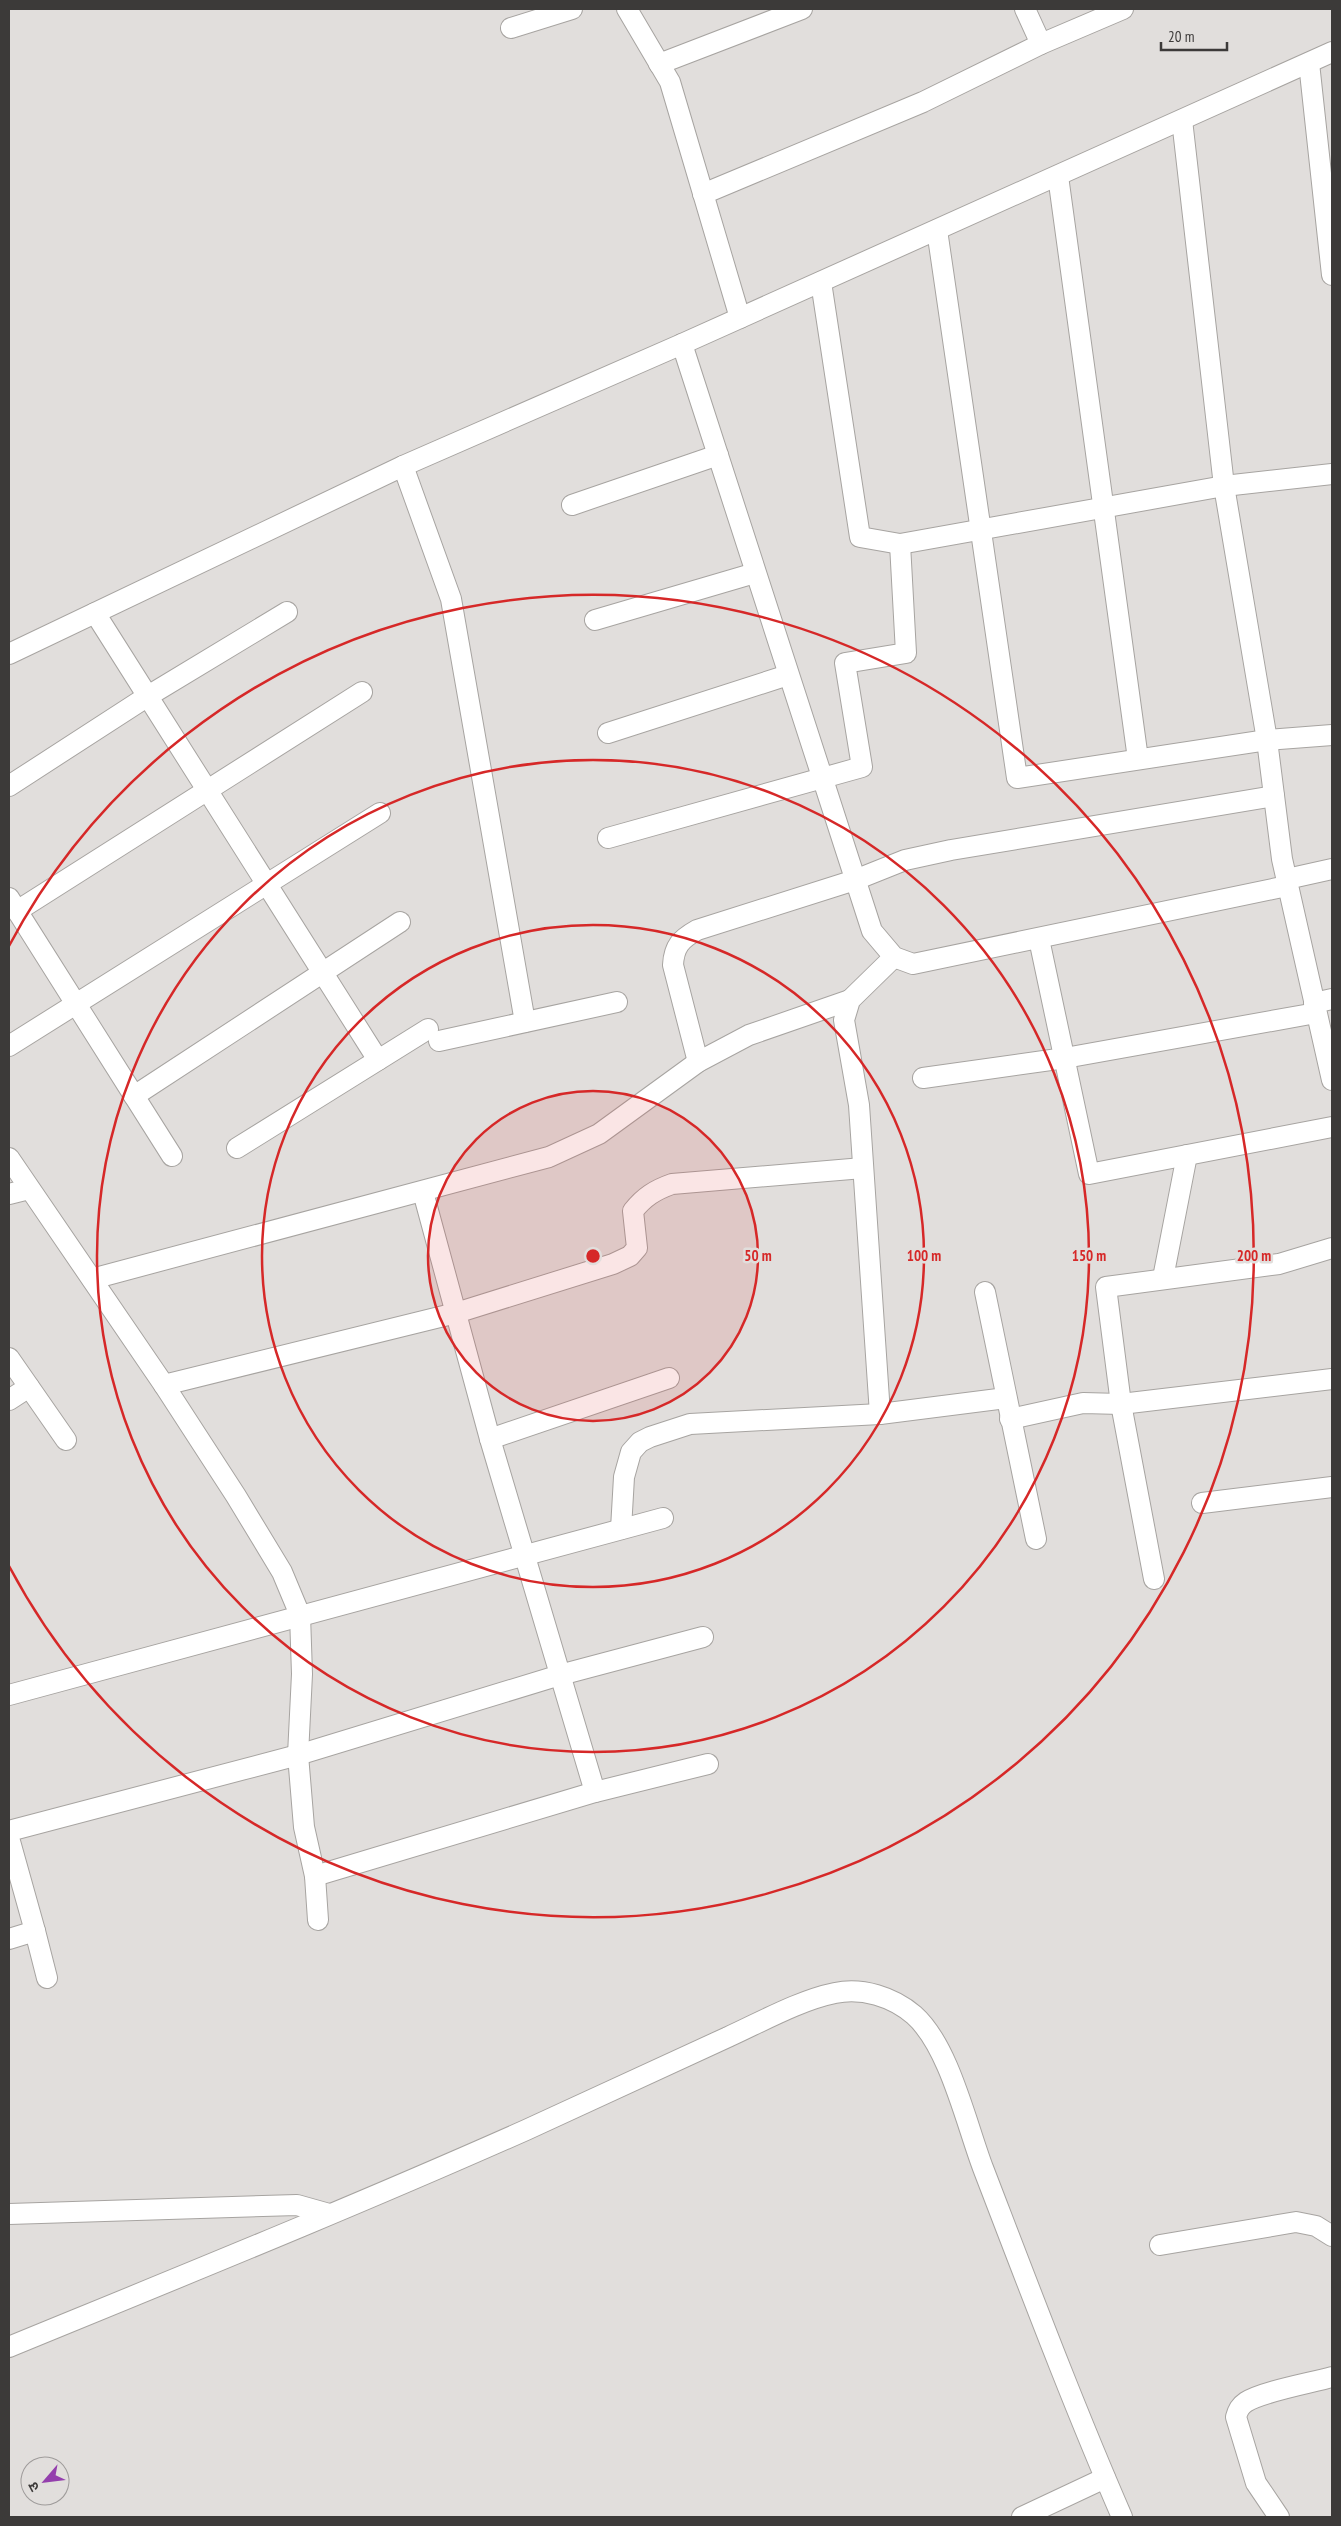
<svg xmlns="http://www.w3.org/2000/svg" width="1341" height="2526" viewBox="0 0 1341 2526" font-family="'PT Sans Narrow','Noto Sans Devanagari',sans-serif">
  <style>
    .lines { fill: none; stroke-linecap: round; stroke-linejoin: round }
    .street-casing { stroke: #a7a4a1; stroke-width: 22 }
    .street { stroke: #fff; stroke-width: 20 }
    .ring { fill: none; stroke: #d62828; stroke-width: 2.5 }
    .centre { fill: #d62828; stroke: #e1dedc; stroke-width: 2.5 }
    .ring-label { font-size: 15px; text-anchor: middle; font-weight: bold; fill: #d62828; stroke: #e1dedc; stroke-width: 5; stroke-linejoin: round; paint-order: stroke }
  </style>
  <rect width="100%" height="100%" fill="#e1dedc"/>
  <g class="lines">
    <g class="street-casing">
      <g id="street">
        <path d="M 627,9 L 670,82 L 740,318"/>
        <path d="M 1025,9 L 1041,44"/>
        <path d="M 511,28 L 572,9"/>
        <path d="M 1309,63 L 1332,275"/>
        <path d="M 659,64 L 802,9"/>
        <path d="M 1182,120 L 1224,486 L 1267,740 L 1282,859 L 1332,1080"/>
        <path d="M 1058,176 L 1138,759"/>
        <path d="M 703,194 L 923,102 L 1041,44 L 1123,9"/>
        <path d="M 937,230 L 1017,778 L 1267,740 L 1332,735"/>
        <path d="M 821,282 L 860,537 L 900,544 L 1224,486 L 1332,474"/>
        <path d="M 682,344 L 872,931 L 894,957 L 913,964 L 1287,886"/>
        <path d="M 403,466 L 451,599 L 525,1022"/>
        <path d="M 572,505 L 718,455"/>
        <path d="M 95,613 L 378,1060"/>
        <path d="M 595,620 L 755,573"/>
        <path d="M 9,654 L 403,466 L 682,344 L 1332,52"/>
        <path d="M 608,733 L 788,675"/>
        <path d="M 9,786 L 148,696 L 287,612"/>
        <path d="M 608,838 L 862,767 L 845,663 L 906,653 L 900,544"/>
        <path d="M 1287,879 L 1332,869"/>
        <path d="M 9,898 L 172,1156"/>
        <path d="M 17,911 L 362,692"/>
        <path d="M 1039,939 L 1089,1174 L 1332,1127"/>
        <path d="M 894,957 L 850,1000 L 844,1020 L 859,1105 L 880,1414 L 1006,1398"/>
        <path d="M 1314,1003 L 1332,999"/>
        <path d="M 439,1041 L 617,1002"/>
        <path d="M 9,1046 L 380,813"/>
        <path d="M 698,1062 L 673,965 C 674,946 681,939 697,930 L 855,880 L 905,860 L 951,850 L 1274,796"/>
        <path d="M 923,1078 L 1065,1058 L 1316,1013"/>
        <path d="M 134,1096 L 400,922"/>
        <path d="M 237,1148 L 428,1029"/>
        <path d="M 9,1158 L 164,1385 L 236,1496 L 282,1572 L 300,1615 L 302,1674 L 298,1755 L 304,1827 L 315,1876 L 318,1920"/>
        <path d="M 423,1192 L 490,1439 L 595,1792"/>
        <path d="M 9,1194 L 29,1189"/>
        <path d="M 1163,1278 L 1187,1155"/>
        <path d="M 92,1279 L 549,1157 L 599,1134 L 698,1062 L 749,1035 L 850,1000"/>
        <path d="M 985,1292 L 1036,1539"/>
        <path d="M 9,1358 L 66,1440"/>
        <path d="M 164,1385 L 456,1313 L 613,1264 L 630,1256 L 637,1248 L 633,1211 C 644,1197 655,1190 672,1184 L 863,1168"/>
        <path d="M 9,1400 L 29,1387"/>
        <path d="M 1010,1419 L 1083,1403 L 1121,1404 L 1332,1379"/>
        <path d="M 490,1439 L 669,1378"/>
        <path d="M 1202,1503 L 1332,1487"/>
        <path d="M 621,1529 L 624,1477 L 631,1452 L 640,1442 L 650,1437 L 690,1424 L 880,1414"/>
        <path d="M 1154,1579 L 1121,1404 L 1106,1287 L 1279,1264 L 1332,1248"/>
        <path d="M 9,1695 L 663,1518"/>
        <path d="M 9,1831 L 298,1755 L 560,1675 L 703,1637"/>
        <path d="M 9,1838 L 35,1931"/>
        <path d="M 315,1876 L 595,1792 L 708,1764"/>
        <path d="M 9,1939 L 35,1931 L 47,1978"/>
        <path d="M 9,2214 L 297,2205 L 329,2214"/>
        <path d="M 1160,2245 L 1296,2222 L 1316,2226 L 1332,2236"/>
        <path d="M 9,2347 C 182,2276 355,2206 526,2130 C 594,2099 661,2068 728,2037 C 761,2022 800,2000 835,1993 C 862,1987 893,1997 914,2015 C 949,2046 966,2123 983,2168 C 1028,2285 1072,2402 1122,2517"/>
        <path d="M 1022,2517 L 1105,2478"/>
        <path d="M 1279,2517 L 1256,2483 L 1236,2417 C 1238,2410 1240,2406 1246,2402 C 1264,2391 1311,2383 1332,2377"/>
      </g>
    </g>
    <use href="#street" class="street"/>
  </g>
  <circle cx="593" cy="1256" r="165" fill="#d62828" fill-opacity=".12"/>
  <g class="ring">
    <circle cx="593" cy="1256" r="165"/>
    <circle cx="593" cy="1256" r="331"/>
    <circle cx="593" cy="1256" r="496"/>
    <path d="M9 946A661 661 0 1 1 9 1566"/>
  </g>
  <circle cx="593" cy="1256" r="8" class="centre"/>
  <g class="ring-label">
    <text x="758" y="1261">50 m</text>
    <text x="924" y="1261">100 m</text>
    <text x="1089" y="1261">150 m</text>
    <text x="1254" y="1261">200 m</text>
  </g>
  <rect width="1341" height="2526" fill="none" stroke="#3c3a39" stroke-width="20"/>
  <g transform="translate(45 2481) rotate(242)"><circle r="24" fill="#e1dedc" stroke="#9f9c9b"/>
  <path d="M0-4L9 19L0 12L-9 19Z" fill="#943fad"/>
  <text y="-8" font-size="14" font-weight="bold" text-anchor="middle" fill="#3c3a39">उ</text>
  </g>
  <path d="M1161 42v8h66v-8" fill="none" stroke="#3c3a39" stroke-width="2.5"/>
  <text x="1168" y="42" font-size="15" fill="#3c3a39" stroke="#e1dedc" stroke-width="4" paint-order="stroke">20 m</text>
</svg>
